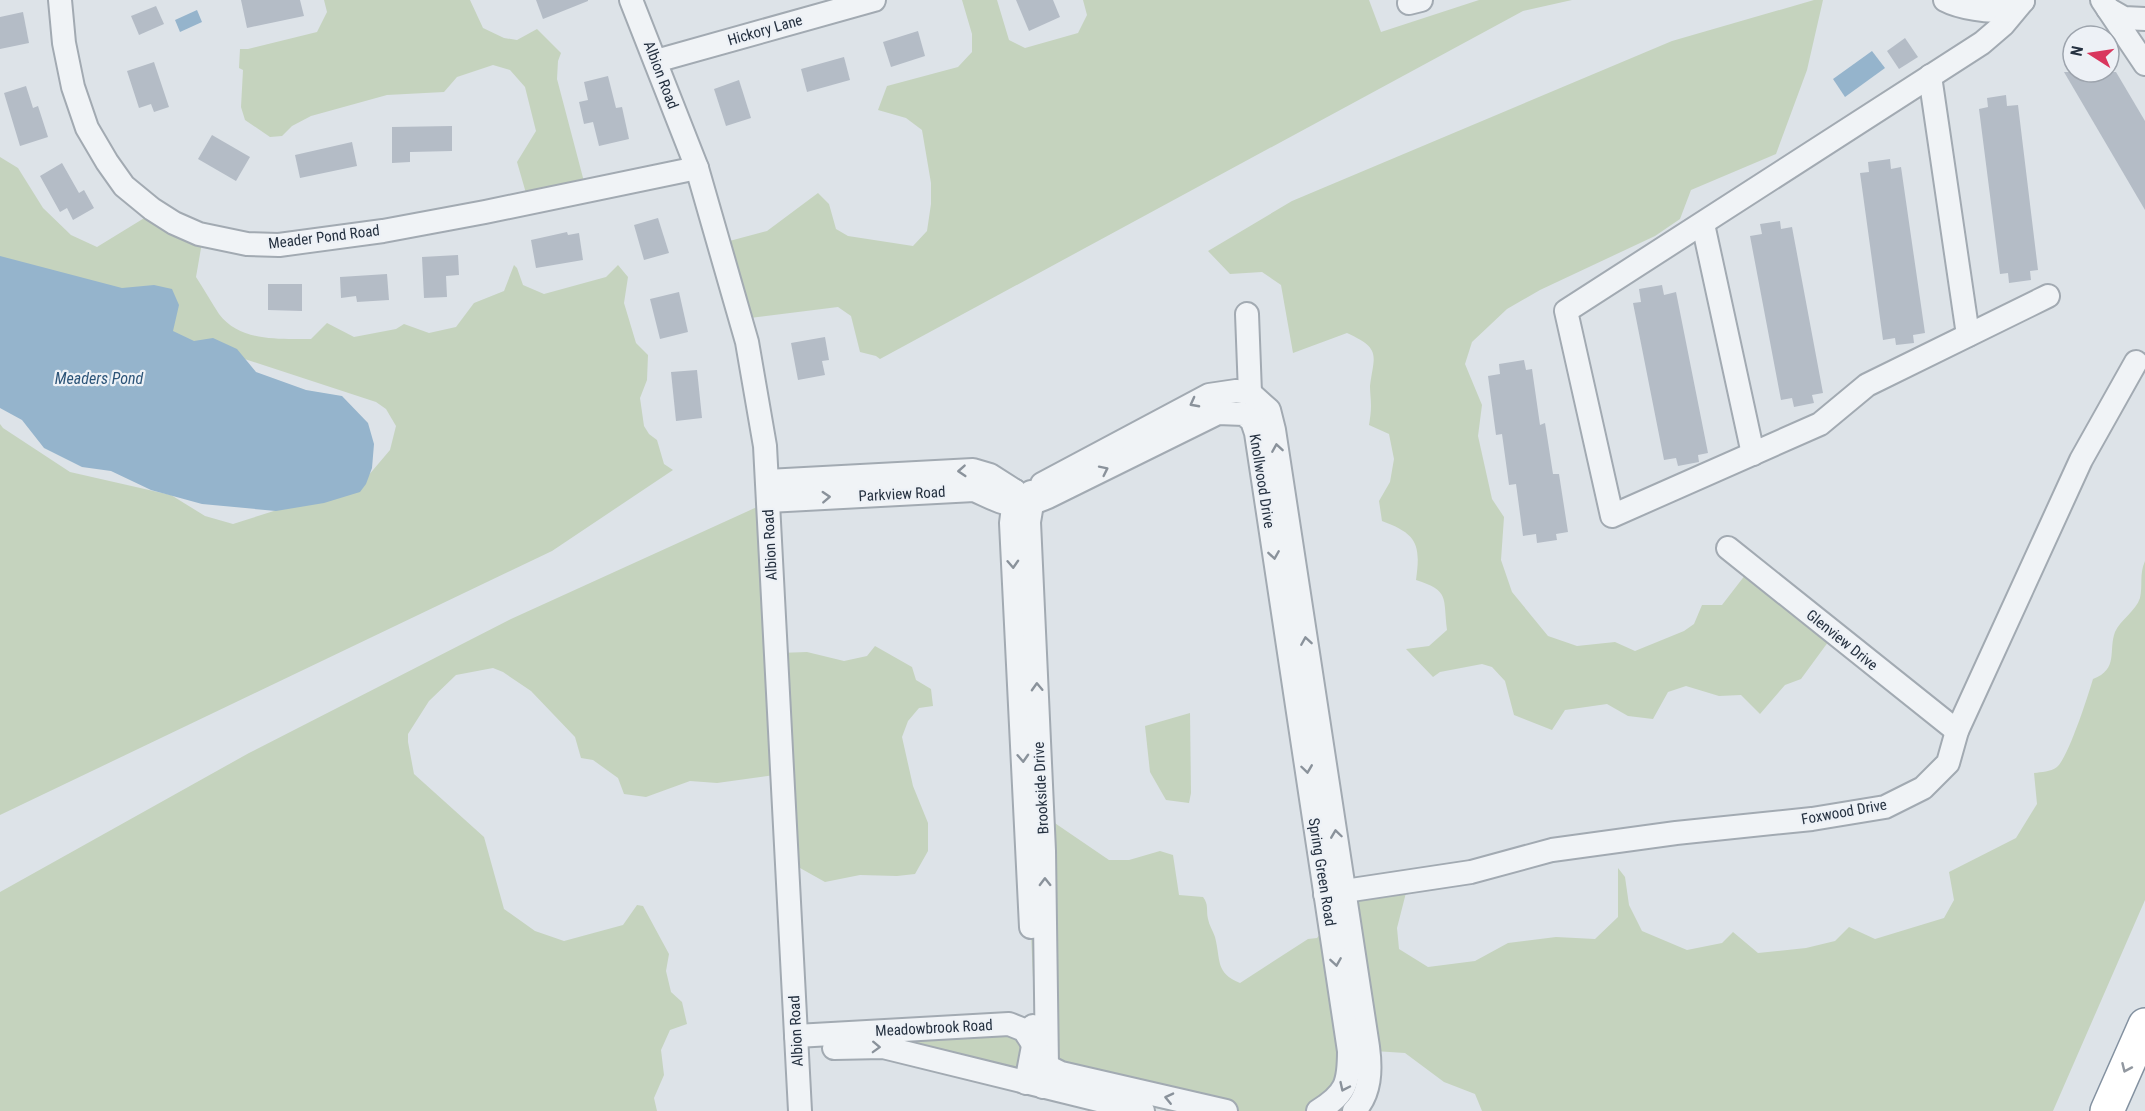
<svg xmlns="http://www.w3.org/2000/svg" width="2145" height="1111" viewBox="0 0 2145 1111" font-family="'Roboto Condensed',sans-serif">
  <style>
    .green { fill: #c5d3be }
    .water { fill: #95b4cc }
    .building { fill: #b4bcc6 }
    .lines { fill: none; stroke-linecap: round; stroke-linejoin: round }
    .street-casing { stroke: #a2aab2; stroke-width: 26 }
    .highway-casing { stroke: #8391a0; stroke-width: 36 }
    .street { stroke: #f0f3f6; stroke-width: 22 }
    .highway { stroke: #fff; stroke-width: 33 }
    .oneway { stroke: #8a929b }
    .oneway2 { stroke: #9298a0 }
    .labels { text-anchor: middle; stroke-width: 4.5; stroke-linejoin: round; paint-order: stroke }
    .street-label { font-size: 15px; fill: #253140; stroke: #edf1f6 }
    .water-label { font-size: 16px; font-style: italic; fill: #2c5478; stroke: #edf1f6 }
  </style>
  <rect width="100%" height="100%" fill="#dde3e8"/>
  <g class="green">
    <path d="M 324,0 L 470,0 L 483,28 L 504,38 L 517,40 L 537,29 L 561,53 L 558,61 L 557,79 L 587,193 L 530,207 L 517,162 L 536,131 L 525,87 L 510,70 L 493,65 L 457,77 L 444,92 L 387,95 L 311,116 L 292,126 L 282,136 L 270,137 L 245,120 L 241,107 L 243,70 L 239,68 L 240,49 L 248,49 L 317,32 L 327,12 Z"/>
    <path d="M 962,0 L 997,0 L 1009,40 L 1025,48 L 1078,33 L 1087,15 L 1083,0 L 1369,0 L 1381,32 L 1479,0 L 1572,0 L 1523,11 L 880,359 L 876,356 L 860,352 L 851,316 L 838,307 L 742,319 L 722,243 L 767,231 L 818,193 L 829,204 L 836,229 L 848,236 L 913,246 L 927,231 L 931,204 L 931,183 L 922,130 L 906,118 L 878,110 L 887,86 L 958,67 L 972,52 L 972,34 Z"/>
    <path d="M 1814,0 L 1823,0 L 1807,70 L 1776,154 L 1691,190 L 1680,219 L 1655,236 L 1540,290 L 1507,309 L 1472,342 L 1465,364 L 1482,405 L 1478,436 L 1492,499 L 1504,517 L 1501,560 L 1512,592 L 1548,636 L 1577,646 L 1615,642 L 1635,651 L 1684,631 L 1694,624 L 1702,605 L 1722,605 L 1749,570 L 1834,634 L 1801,679 L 1785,685 L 1760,714 L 1741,695 L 1719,696 L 1686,686 L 1668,692 L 1653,719 L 1628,716 L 1607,704 L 1565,710 L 1552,730 L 1514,715 L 1505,681 L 1492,667 L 1482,664 L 1440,672 L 1433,677 L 1406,649 L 1429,646 L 1447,630 C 1443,597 1450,591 1416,580 C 1421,544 1417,534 1382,521 L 1379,501 L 1390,482 L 1394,459 L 1389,434 L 1369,425 C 1370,419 1371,412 1371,406 C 1371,399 1370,393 1370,386 C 1374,355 1382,349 1347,333 L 1293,353 L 1281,285 L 1262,272 L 1230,274 L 1208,251 L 1292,201 L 1672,41 Z"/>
    <path d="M 0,157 L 18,168 L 43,208 L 71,235 L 97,247 L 159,209 L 204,231 L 196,277 C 204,289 211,302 219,314 C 240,342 279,339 311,339 L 327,323 L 354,337 L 396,329 L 404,324 L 429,333 L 456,327 L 474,303 L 504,291 L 514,265 L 517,268 L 523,285 L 544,294 L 606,277 L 618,265 L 628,277 L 624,303 L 636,343 L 648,355 L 647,380 L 640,398 L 644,426 L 649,434 L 657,440 L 664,464 L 673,470 L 552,551 L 0,815 L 0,424 L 3,428 L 70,472 L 171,495 L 205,516 L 233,524 L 362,483 L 390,450 L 396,426 L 386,409 L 376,402 L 190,341 L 0,265 Z"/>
    <path d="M 768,502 L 778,653 L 807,652 L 844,661 L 867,656 L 875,646 L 912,667 L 916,680 L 931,689 L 933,706 L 919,708 L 908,721 L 902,737 L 913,786 L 928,823 L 928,851 L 915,874 L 897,876 L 860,875 L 825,882 L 800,868 L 792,868 L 782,774 L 717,783 L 690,781 L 646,797 L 624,794 L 618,778 L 593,760 L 581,758 L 575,737 L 531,691 L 503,672 L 493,668 L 456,675 L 429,701 L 408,734 L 408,742 L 414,774 L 484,837 L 504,909 L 535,931 L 564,941 L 623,925 L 637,905 L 643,906 L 669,954 L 666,971 L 671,992 L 682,1002 L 687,1024 L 670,1030 L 661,1050 L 664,1075 L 654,1098 L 657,1111 L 0,1111 L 0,892 L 249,753 L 511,619 Z"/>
    <path d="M 2145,561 L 2145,900 L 2053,1111 L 1482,1111 L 1475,1094 L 1444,1082 L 1405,1053 L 1359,1050 L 1345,1111 L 1168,1111 L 1136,1103 L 1042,1086 L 1035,1023 L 1021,711 L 1043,815 L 1109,860 L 1129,860 L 1160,851 L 1173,855 L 1179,895 L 1203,897 C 1209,905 1206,910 1208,919 C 1209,925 1213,931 1215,937 C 1221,960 1215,973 1240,983 L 1308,939 L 1317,938 L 1329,923 L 1329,890 L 1409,881 L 1397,928 L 1399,949 L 1428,967 L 1475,961 L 1508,943 L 1556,937 L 1595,939 L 1618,917 L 1618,868 L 1625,877 L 1629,905 L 1642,931 L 1687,950 L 1722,943 L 1733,932 L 1758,953 L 1806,948 L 1835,941 L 1849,927 L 1875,939 L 1944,918 L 1954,900 L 1949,872 L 2016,838 L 2037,804 L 2034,773 C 2042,772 2050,772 2057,767 C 2068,758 2088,696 2093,679 C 2119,669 2108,651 2115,632 C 2120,620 2136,611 2140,598 C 2143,585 2139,575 2145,561 Z"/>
    <path d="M 1190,713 L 1191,793 L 1189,803 L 1166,800 L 1150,772 L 1145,726 Z"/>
    <path d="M 1009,1024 L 1027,1036 L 1018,1069 L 858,1032 Z"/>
  </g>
  <g class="water">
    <path d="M 197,10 L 202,22 L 180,32 L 175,20 Z"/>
    <path d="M 1872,51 L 1885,68 L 1845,97 L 1833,79 Z"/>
    <path d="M 0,256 L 122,288 L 154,285 L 172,289 L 179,305 L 173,331 L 194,341 L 213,338 L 237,349 L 256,372 L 306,390 L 342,396 L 368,423 L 374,444 L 372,468 L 366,484 L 360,492 L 324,503 L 276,511 L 202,504 L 151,490 L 111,471 L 82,467 L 44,448 L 22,420 L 0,408 Z"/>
  </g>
  <g class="building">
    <path d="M 241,0 L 300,0 L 304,16 L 247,28 Z"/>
    <path d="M 536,0 L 588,0 L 588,1 L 543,19 Z"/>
    <path d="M 1016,0 L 1053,0 L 1060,17 L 1029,31 Z"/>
    <path d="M 156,6 L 164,24 L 139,35 L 131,16 Z"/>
    <path d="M 23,12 L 29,43 L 0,49 L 0,17 Z"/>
    <path d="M 918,31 L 925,56 L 891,67 L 883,42 Z"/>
    <path d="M 1905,38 L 1918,57 L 1899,69 L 1887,51 Z"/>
    <path d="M 844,57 L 850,80 L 807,92 L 801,69 Z"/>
    <path d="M 154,62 L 169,107 L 154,112 L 151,104 L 139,108 L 127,71 Z"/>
    <path d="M 2064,72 L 2116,72 L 2145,121 L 2145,210 Z"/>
    <path d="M 608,76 L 616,108 L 622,107 L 629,139 L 599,146 L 593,122 L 584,124 L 579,102 L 588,100 L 584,82 Z"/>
    <path d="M 739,80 L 751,118 L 726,126 L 714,89 Z"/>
    <path d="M 26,86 L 33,108 L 38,106 L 48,137 L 20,146 L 4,93 Z"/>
    <path d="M 2006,95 L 2007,106 L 2018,105 L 2038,270 L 2030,271 L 2031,280 L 2009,283 L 2008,273 L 2000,274 L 1979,109 L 1988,107 L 1987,98 Z"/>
    <path d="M 452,126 L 452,151 L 410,152 L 410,162 L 392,163 L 392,127 Z"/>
    <path d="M 212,135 L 250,157 L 236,181 L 198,159 Z"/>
    <path d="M 352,142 L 357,166 L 300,178 L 295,155 Z"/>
    <path d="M 1890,159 L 1891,169 L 1901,167 L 1925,333 L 1913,335 L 1914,343 L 1896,345 L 1895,338 L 1883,340 L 1860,173 L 1869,172 L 1868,162 Z"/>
    <path d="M 62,163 L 79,193 L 84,190 L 94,208 L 73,220 L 67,208 L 60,212 L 40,176 Z"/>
    <path d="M 658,218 L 669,253 L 644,260 L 634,225 Z"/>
    <path d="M 1780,221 L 1781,229 L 1792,227 L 1823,393 L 1812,395 L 1814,403 L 1794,407 L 1792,398 L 1781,400 L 1750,236 L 1762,234 L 1760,224 Z"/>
    <path d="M 567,232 L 568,235 L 579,233 L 583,260 L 536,268 L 531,240 Z"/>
    <path d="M 458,255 L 459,275 L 446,276 L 447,297 L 424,298 L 422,257 Z"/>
    <path d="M 387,274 L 389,300 L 357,302 L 356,296 L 341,298 L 340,277 Z"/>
    <path d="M 268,284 L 302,284 L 302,311 L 268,310 Z"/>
    <path d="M 1662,285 L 1664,295 L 1676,292 L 1708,453 L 1698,455 L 1699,462 L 1678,466 L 1676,458 L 1664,460 L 1633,303 L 1641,302 L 1639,289 Z"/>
    <path d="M 679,292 L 688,332 L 660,339 L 650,299 Z"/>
    <path d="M 825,337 L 829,360 L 822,361 L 825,375 L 798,380 L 791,343 Z"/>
    <path d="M 1524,360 L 1526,370 L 1532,369 L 1540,425 L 1545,423 L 1553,474 L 1559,474 L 1568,532 L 1556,534 L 1557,540 L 1537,543 L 1536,534 L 1523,536 L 1516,484 L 1509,485 L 1502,434 L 1496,435 L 1488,376 L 1500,374 L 1499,364 Z"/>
    <path d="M 697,370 L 702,418 L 676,421 L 671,372 Z"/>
  </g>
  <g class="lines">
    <g class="street-casing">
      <g id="street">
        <path d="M 60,0 L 64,43 L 73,87 L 87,128 L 107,162 L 124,186 L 152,209 L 174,223 L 199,234 L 247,244 L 279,245 L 383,231 L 485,212 L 697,168"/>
        <path d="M 631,0 L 697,168 L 747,342 L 765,446 L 800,1111"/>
        <path d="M 1945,0 C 1958,7 1992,14 2006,9 C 2012,7 2018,4 2023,1"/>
        <path d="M 2102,0 L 2145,64"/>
        <path d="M 2023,1 L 2003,25 L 1982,43 L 1566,311 L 1612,516 L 1820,424 L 1867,385 L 2048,296"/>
        <path d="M 1409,3 L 1421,0"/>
        <path d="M 2108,9 L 2124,18 L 2145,19"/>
        <path d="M 656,61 L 874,0"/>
        <path d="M 1930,76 L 1968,335"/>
        <path d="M 1703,224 L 1753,454"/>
        <path d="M 1247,314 L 1250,393"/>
        <path d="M 1250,393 L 1269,410 L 1274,430 L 1368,1047 C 1371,1069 1371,1094 1354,1111"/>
        <path d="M 767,481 L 973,470 L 990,475 L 1015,491"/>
        <path d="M 1042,484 L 1209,395 L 1236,391 L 1250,393"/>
        <path d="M 1015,491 L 1011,523 L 1031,927"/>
        <path d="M 1031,492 L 1032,504 L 1029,522 L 1044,851 L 1047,1066 L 1043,1087"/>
        <path d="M 768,501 L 974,490 C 1006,504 1014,512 1048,497 L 1218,413 L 1244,414 L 1252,421 L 1256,433 L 1349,1051 C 1349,1083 1346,1094 1318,1111"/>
        <path d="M 1728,548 L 1957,731"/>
        <path d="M 1325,894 L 1471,872 L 1552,850 L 1676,833 L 1812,819 L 1885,807 L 1923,788 L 1948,763 L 1957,731 L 2081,460 L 2136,362"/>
        <path d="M 796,1036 L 1009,1024 L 1024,1030 L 1047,1066 L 1061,1073 L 1226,1111"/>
        <path d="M 834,1048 L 883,1047 L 1143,1111"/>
        <path d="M 1026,1083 L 1033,1046 L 1033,1026"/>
      </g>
    </g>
    <g class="highway-casing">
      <path id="highway" d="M 2107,1111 L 2145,1025"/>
    </g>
    <use href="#street" class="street"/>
    <use href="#highway" class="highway"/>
  </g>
  <defs><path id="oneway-chevron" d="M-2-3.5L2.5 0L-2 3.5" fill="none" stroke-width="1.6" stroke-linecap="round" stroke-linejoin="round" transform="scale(1.5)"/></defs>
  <g class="oneway">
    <use href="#oneway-chevron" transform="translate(1194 403) rotate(152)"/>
    <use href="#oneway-chevron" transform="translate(1277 448) rotate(-99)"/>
    <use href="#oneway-chevron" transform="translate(1104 470) rotate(-26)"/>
    <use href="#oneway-chevron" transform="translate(962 471) rotate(176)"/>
    <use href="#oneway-chevron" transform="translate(826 497) rotate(-3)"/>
    <use href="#oneway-chevron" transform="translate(1274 555) rotate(81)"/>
    <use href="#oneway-chevron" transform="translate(1013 564) rotate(87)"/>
    <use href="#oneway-chevron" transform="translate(1306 641) rotate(-99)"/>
    <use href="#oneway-chevron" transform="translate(1037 687) rotate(-92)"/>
    <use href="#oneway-chevron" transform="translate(1023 758) rotate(87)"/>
    <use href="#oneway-chevron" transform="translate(1307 769) rotate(82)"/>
    <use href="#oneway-chevron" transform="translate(1336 834) rotate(-98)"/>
    <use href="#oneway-chevron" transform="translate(1045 882) rotate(-91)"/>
    <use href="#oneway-chevron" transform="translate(1336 962) rotate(81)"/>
    <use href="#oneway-chevron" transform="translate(876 1047) rotate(2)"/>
    <use href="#oneway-chevron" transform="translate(1344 1087) rotate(115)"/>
    <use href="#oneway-chevron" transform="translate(1169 1098) rotate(-167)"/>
  </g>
  <use class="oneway2" href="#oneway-chevron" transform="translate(2126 1068) rotate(114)"/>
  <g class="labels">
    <g class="street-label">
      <text transform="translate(765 30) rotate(-16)" y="5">Hickory Lane</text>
      <text transform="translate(661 75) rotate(69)" y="5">Albion Road</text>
      <text transform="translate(324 237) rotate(-7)" y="5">Meader Pond Road</text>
      <text transform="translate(1262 481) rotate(81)" y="5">Knollwood Drive</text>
      <text transform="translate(902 494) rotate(-3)" y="5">Parkview Road</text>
      <text transform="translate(770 545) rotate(-93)" y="5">Albion Road</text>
      <text transform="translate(1842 640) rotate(39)" y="5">Glenview Drive</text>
      <text transform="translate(1041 788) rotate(-93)" y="5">Brookside Drive</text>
      <text transform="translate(1844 812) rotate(-10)" y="5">Foxwood Drive</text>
      <text transform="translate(1322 872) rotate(81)" y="5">Spring Green Road</text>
      <text transform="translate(934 1028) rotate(-3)" y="5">Meadowbrook Road</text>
      <text transform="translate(796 1031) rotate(-93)" y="5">Albion Road</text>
    </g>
    <g class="water-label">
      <text x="99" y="384">Meaders Pond</text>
    </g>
  </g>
  <g transform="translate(2091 54) rotate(282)"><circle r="28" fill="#edf1f6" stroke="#9da4ad" stroke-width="1.5"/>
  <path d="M0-4.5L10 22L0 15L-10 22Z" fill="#d9365d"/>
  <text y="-9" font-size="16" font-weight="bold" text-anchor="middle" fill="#253140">N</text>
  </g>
</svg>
